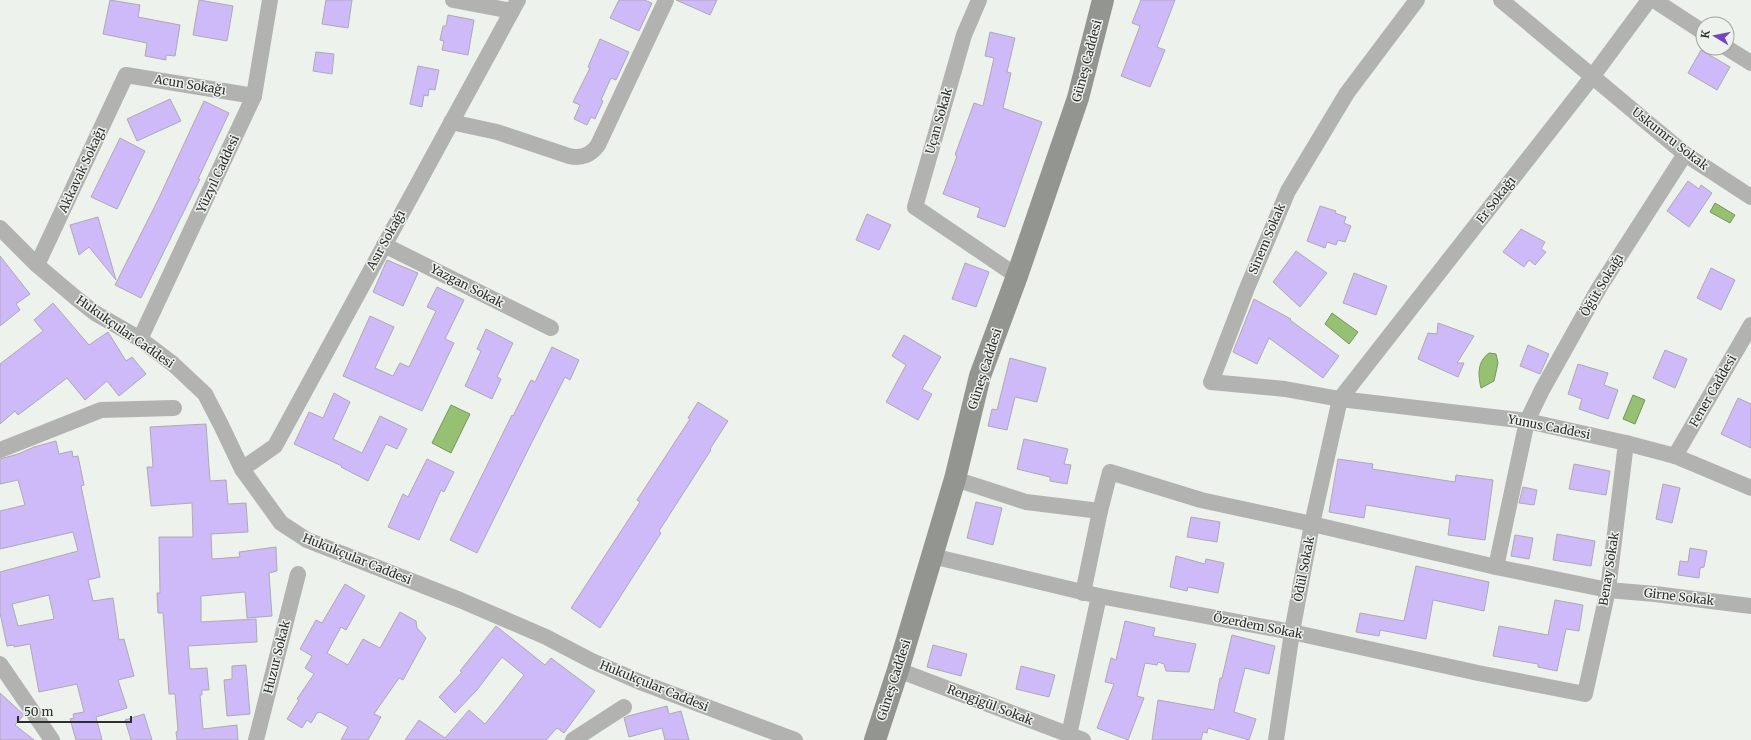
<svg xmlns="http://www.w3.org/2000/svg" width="1751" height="740" viewBox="0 0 1751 740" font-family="Merriweather,serif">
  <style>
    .water { fill: #96c173; stroke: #76955e }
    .building { fill: #ceb9f9; stroke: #acabb1; fill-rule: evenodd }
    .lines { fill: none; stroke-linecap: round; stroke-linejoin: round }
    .minor { stroke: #b2b3b1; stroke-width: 16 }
    .secondary { stroke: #939591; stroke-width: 22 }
    .labels { text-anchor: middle; stroke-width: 3; stroke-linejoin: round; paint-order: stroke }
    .street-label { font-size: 12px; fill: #2d2f2d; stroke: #eef2ec }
  </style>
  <rect width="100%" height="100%" fill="#eef2ec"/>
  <g class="water">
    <path d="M 1715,203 L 1735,215 L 1730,223 L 1710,212 Z"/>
    <path d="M 1332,313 L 1358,332 L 1349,344 L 1325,324 Z"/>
    <path d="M 1489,353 L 1496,354 L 1498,363 L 1494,381 L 1481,388 C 1478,375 1477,362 1489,353 Z"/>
    <path d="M 1633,395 L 1645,400 L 1635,424 L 1623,419 Z"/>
    <path d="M 451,405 L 470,414 L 451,453 L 432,443 Z"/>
  </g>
  <g class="building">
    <path d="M 110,0 L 140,5 L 138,17 L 180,25 L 175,56 L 166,55 L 166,60 L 145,56 L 147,43 L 103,34 Z"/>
    <path d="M 199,0 L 233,6 L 227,41 L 193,35 Z"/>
    <path d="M 326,0 L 352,0 L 348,28 L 322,24 Z"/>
    <path d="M 619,0 L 644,0 L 652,3 L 639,31 L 610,18 Z"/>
    <path d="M 676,0 L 717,0 L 710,15 Z"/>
    <path d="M 1141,0 L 1175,0 L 1157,47 L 1165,50 L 1150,87 L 1121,76 L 1140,26 L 1132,23 Z"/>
    <path d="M 448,15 L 474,20 L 468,55 L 442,50 L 444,41 L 440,40 L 443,26 L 446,26 Z"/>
    <path d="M 990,32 L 1015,38 L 1007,72 L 1011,73 L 1003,108 L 1042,122 L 1005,227 L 977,217 L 980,208 L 943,194 L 957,156 L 955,155 L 974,103 L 983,106 L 994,58 L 985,56 Z"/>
    <path d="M 600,39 L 629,52 L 616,80 L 611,78 L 601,100 L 603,101 L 595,119 L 591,117 L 587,125 L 574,119 L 580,105 L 573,102 L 590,68 L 588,67 Z"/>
    <path d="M 1701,50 L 1730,67 L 1717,90 L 1688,73 Z"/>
    <path d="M 316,52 L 334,54 L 332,74 L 313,71 Z"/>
    <path d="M 418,66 L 439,70 L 435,90 L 429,89 L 428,96 L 424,95 L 422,107 L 410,104 Z"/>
    <path d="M 170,99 L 181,121 L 137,141 L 127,119 Z"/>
    <path d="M 204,101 L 229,113 L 198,179 L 200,179 L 188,203 L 141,298 L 115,285 L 158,200 Z"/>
    <path d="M 120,138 L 145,151 L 117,209 L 91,197 Z"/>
    <path d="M 1688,181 L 1699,189 L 1701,185 L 1712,193 L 1689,227 L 1667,211 Z"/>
    <path d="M 1320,206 L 1336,211 L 1335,213 L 1346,217 L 1344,223 L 1351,226 L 1345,242 L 1338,240 L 1336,245 L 1327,242 L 1325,248 L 1307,241 Z"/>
    <path d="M 867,214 L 891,225 L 879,250 L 856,240 Z"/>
    <path d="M 98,217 L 116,280 L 89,247 L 79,255 L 70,225 Z"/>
    <path d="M 1521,229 L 1545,242 L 1541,249 L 1546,252 L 1535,265 L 1529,260 L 1524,267 L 1503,252 Z"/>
    <path d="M 1296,251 L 1327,273 L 1300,307 L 1273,282 Z"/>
    <path d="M 0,256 L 30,294 L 16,304 L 20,310 L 0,326 Z"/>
    <path d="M 387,260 L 418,273 L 403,306 L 373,292 Z"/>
    <path d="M 965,263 L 989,272 L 976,307 L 952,299 Z"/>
    <path d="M 1711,268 L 1735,280 L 1721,310 L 1697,298 Z"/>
    <path d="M 1354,273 L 1387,286 L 1376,315 L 1343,303 Z"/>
    <path d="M 437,287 L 464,300 L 445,339 L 454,343 L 422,411 L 343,376 L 370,316 L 394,327 L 375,368 L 393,376 L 400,363 L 409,367 L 436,311 L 427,307 Z"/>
    <path d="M 1254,299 L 1291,319 L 1290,320 L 1339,356 L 1323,378 L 1269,338 L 1257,364 L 1233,352 Z"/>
    <path d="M 53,303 L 89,345 L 108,332 L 126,361 L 132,357 L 146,374 L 119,396 L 107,381 L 85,400 L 67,378 L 18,415 L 15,411 L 0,424 L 0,364 L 43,331 L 34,320 Z"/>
    <path d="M 1438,323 L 1474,336 L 1457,363 L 1464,363 L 1458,377 L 1418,359 L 1428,333 L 1437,334 Z"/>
    <path d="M 486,329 L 513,343 L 497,377 L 501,379 L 492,399 L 465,386 L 481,351 L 477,349 Z"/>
    <path d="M 904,335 L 941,357 L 922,389 L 932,394 L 918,420 L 886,402 L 906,365 L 892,356 Z"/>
    <path d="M 1528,345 L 1549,354 L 1540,374 L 1520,366 Z"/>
    <path d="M 552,347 L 579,360 L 570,380 L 565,377 L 529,448 L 477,553 L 450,540 L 512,415 L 513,416 L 531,380 L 535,382 Z"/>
    <path d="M 1665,350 L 1687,359 L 1675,388 L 1653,378 Z"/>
    <path d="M 1010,358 L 1046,368 L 1037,402 L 1015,397 L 1007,430 L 988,426 L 992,409 L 997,410 Z"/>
    <path d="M 1578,364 L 1608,373 L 1604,385 L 1618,390 L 1608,419 L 1579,409 L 1582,399 L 1568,394 Z"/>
    <path d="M 334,393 L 350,402 L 333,439 L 362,453 L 380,416 L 407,429 L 397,449 L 386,444 L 368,481 L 341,467 L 342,466 L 294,444 L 309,412 L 323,418 Z"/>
    <path d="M 1738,398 L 1751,404 L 1751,448 L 1721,434 Z"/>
    <path d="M 698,402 L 728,421 L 710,449 L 711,450 L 659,531 L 661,533 L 600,628 L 571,608 L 640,502 L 637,500 L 690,419 L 688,418 Z"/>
    <path d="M 206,424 L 210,481 L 226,480 L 228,504 L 246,503 L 248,532 L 211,534 L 212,559 L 240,557 L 239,552 L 276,547 L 277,571 L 269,573 L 272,616 L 247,618 L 245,592 L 201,596 L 201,622 L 256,619 L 257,642 L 188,646 L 190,669 L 207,668 L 209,690 L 202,690 L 202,695 L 200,695 L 203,729 L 237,725 L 238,740 L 177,740 L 176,732 L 178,731 L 175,694 L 169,694 L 163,613 L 158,613 L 157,593 L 160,593 L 159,537 L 193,537 L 192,503 L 151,506 L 147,467 L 153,467 L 150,427 Z"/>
    <path d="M 1024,439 L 1068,449 L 1064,464 L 1071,465 L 1067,484 L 1050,481 L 1050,477 L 1017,469 Z"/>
    <path d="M 56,441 L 59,454 L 72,451 L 73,457 L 78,456 L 84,485 L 81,486 L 100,577 L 88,580 L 93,601 L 113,598 L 119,640 L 124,639 L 134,676 L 118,680 L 127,708 L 96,717 L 102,740 L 76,740 L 70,719 L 74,718 L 73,714 L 84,712 L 77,684 L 39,692 L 30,644 L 14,647 L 14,645 L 7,646 L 0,613 L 0,572 L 78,551 L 73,532 L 0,549 L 0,511 L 25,505 L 18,480 L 0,484 L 0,459 L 18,454 L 34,447 ZM 49,595 L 54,619 L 18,626 L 12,604 Z"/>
    <path d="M 427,459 L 454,472 L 444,492 L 441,490 L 419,540 L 388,527 L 403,494 L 408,497 Z"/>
    <path d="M 1338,459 L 1373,464 L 1372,469 L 1455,482 L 1456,475 L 1493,480 L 1485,540 L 1448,535 L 1450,519 L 1366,505 L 1364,518 L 1329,512 Z"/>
    <path d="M 1574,464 L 1610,471 L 1606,495 L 1569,489 Z"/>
    <path d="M 1663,484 L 1680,488 L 1672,523 L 1656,519 Z"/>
    <path d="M 1523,487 L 1537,490 L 1534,505 L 1519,503 Z"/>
    <path d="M 976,502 L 1002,508 L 993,545 L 967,538 Z"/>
    <path d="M 1191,517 L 1220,522 L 1217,542 L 1187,537 Z"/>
    <path d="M 1557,534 L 1595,541 L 1591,566 L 1553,560 Z"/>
    <path d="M 1515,535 L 1533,538 L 1529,559 L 1511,556 Z"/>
    <path d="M 1690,548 L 1707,551 L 1704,567 L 1700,568 L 1699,578 L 1678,575 L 1680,561 L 1688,562 Z"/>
    <path d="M 1176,556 L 1205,564 L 1206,559 L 1224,563 L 1218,593 L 1188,587 L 1187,591 L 1170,587 Z"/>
    <path d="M 1416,566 L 1489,582 L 1484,611 L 1433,600 L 1426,639 L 1380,630 L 1379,636 L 1356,632 L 1360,613 L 1404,621 Z"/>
    <path d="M 345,584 L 365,596 L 346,630 L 341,627 L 327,653 L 348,665 L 363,639 L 380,648 L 400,612 L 416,621 L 417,628 L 426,638 L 403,680 L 399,678 L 374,714 L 381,717 L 368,740 L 341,740 L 348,727 L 320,712 L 317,713 L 311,723 L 307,720 L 302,728 L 287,719 L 299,700 L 297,699 L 314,674 L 305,668 L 312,656 L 300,649 L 316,620 L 322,623 Z"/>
    <path d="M 1555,600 L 1583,605 L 1579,631 L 1566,629 L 1557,671 L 1538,667 L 1538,664 L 1493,656 L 1499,626 L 1548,635 Z"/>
    <path d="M 1125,621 L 1155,628 L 1153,636 L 1196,644 L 1189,672 L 1166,671 L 1164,664 L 1158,662 L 1157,665 L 1145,663 L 1137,696 L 1144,698 L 1128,740 L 1097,728 L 1114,684 L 1105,682 L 1111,658 L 1116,660 Z"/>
    <path d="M 496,626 L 545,665 L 551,658 L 595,691 L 564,733 L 557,728 L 546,740 L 405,740 L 419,720 L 445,738 L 469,710 L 485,724 L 499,707 L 524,675 L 502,657 L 477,690 L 455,713 L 439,697 L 462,672 L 460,671 Z"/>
    <path d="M 1232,635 L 1275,646 L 1269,674 L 1245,668 L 1234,712 L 1256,719 L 1249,740 L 1208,728 L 1207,733 L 1203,732 L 1201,740 L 1152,740 L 1158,700 L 1214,710 L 1220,678 L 1222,678 Z"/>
    <path d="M 933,645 L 967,654 L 961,676 L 927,667 Z"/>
    <path d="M 246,665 L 250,714 L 227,716 L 224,680 L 232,679 L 232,666 Z"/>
    <path d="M 1021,666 L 1055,675 L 1049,697 L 1016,689 Z"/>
    <path d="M 0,693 L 24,715 L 15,725 L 34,740 L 0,740 Z"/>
    <path d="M 667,706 L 669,714 L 681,711 L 689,740 L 665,740 L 662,728 L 629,737 L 624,718 L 628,716 Z"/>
    <path d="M 144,714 L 152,740 L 131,740 L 125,720 Z"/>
  </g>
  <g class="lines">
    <g class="minor">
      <path d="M 453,0 L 512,11"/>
      <path d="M 979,0 L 964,35 L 915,207 L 1017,276"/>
      <path d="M 1417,0 L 1347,93 L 1288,191 L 1247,288 L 1211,382 L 1285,389 L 1340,399 L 1527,421 L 1626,443 L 1675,456 L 1751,488"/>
      <path d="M 1501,0 L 1685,154 L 1751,197"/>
      <path d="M 1654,0 L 1703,32"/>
      <path d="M 1727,48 L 1751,63"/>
      <path d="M 451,122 L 497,132 L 569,156 C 581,159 591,155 598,145 L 666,0"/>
      <path d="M 0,228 L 37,265 L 76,298 L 95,313 L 140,339 L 173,364 L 205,394 L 221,425 L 242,469 L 281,523 L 307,540 L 460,600 L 546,637 L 592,661 L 640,682 L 795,740"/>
      <path d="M 384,245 L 551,328"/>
      <path d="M 37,265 L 126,75 L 254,96"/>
      <path d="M 140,339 L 254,96 L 270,0"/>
      <path d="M 0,450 L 101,410 L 174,408"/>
      <path d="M 1675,456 L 1751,325"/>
      <path d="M 242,469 L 275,446 L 518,0"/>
      <path d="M 955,479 L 1026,502 L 1100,511 L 1083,593"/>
      <path d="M 1100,511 L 1110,472 L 1201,500 L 1312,524 L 1496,567 L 1527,421 L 1542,390 L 1599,288 L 1685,154"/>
      <path d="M 932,556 L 1099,596 L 1292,632 L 1478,673 L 1585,694 L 1608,590 L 1626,443"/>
      <path d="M 1496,567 L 1608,590 L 1655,594 L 1751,606"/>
      <path d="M 0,664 L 52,740"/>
      <path d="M 898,670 L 1083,740"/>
      <path d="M 1069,735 L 1099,596"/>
      <path d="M 256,740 L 298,574"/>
      <path d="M 573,740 L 624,707"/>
      <path d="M 1276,740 L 1292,632 L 1312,524 L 1340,399 L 1592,77 L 1649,0"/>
    </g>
    <path class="secondary" d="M 875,740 L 898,670 L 955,479 L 980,376 L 1017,276 L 1078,98 L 1103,0"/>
  </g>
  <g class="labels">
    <g class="street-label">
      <text transform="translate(1087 61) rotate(-75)" y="4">Güneş Caddesi</text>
      <text transform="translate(190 85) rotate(9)" y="4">Acun Sokağı</text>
      <text transform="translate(939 121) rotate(-74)" y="4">Uçan Sokak</text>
      <text transform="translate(1670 139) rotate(38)" y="4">Uskumru Sokak</text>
      <text transform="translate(82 170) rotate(-65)" y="4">Akkavak Sokağı</text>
      <text transform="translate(218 174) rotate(-65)" y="4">Yüzyıl Caddesi</text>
      <text transform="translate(1496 200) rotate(-52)" y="4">Er Sokağı</text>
      <text transform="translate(1267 239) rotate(-67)" y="4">Sinem Sokak</text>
      <text transform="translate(386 240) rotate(-61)" y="4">Asır Sokağı</text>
      <text transform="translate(1602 285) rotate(-59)" y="4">Öğüt Sokağı</text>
      <text transform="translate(467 286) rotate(27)" y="4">Yazgan Sokak</text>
      <text transform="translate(125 332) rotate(35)" y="4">Hukukçular Caddesi</text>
      <text transform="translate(985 369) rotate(-72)" y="4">Güneş Caddesi</text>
      <text transform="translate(1713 391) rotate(-60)" y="4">Fener Caddesi</text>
      <text transform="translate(1549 427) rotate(11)" y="4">Yunus Caddesi</text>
      <text transform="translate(357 559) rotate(22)" y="4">Hukukçular Caddesi</text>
      <text transform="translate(1304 569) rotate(-79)" y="4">Ödül Sokak</text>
      <text transform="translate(1609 569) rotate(-81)" y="4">Benay Sokak</text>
      <text transform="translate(1679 597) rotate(7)" y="4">Girne Sokak</text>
      <text transform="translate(1258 626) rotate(11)" y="4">Özerdem Sokak</text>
      <text transform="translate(277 657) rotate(-76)" y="4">Huzur Sokak</text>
      <text transform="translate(894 680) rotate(-72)" y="4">Güneş Caddesi</text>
      <text transform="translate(654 686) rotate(22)" y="4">Hukukçular Caddesi</text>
      <text transform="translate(990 705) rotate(21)" y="4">Rengigül Sokak</text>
    </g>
  </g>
  <g transform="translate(1715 36) rotate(280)"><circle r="19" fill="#eef2ec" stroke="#a1a4a0"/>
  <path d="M0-3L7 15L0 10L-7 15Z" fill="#7644bb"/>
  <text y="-6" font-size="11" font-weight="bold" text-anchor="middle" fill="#2d2f2d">K</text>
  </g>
  <path d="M18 716v6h113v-6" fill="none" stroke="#2d2f2d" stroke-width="2"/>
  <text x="24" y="716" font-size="12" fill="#2d2f2d" stroke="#eef2ec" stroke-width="3" paint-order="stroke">50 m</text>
</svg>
